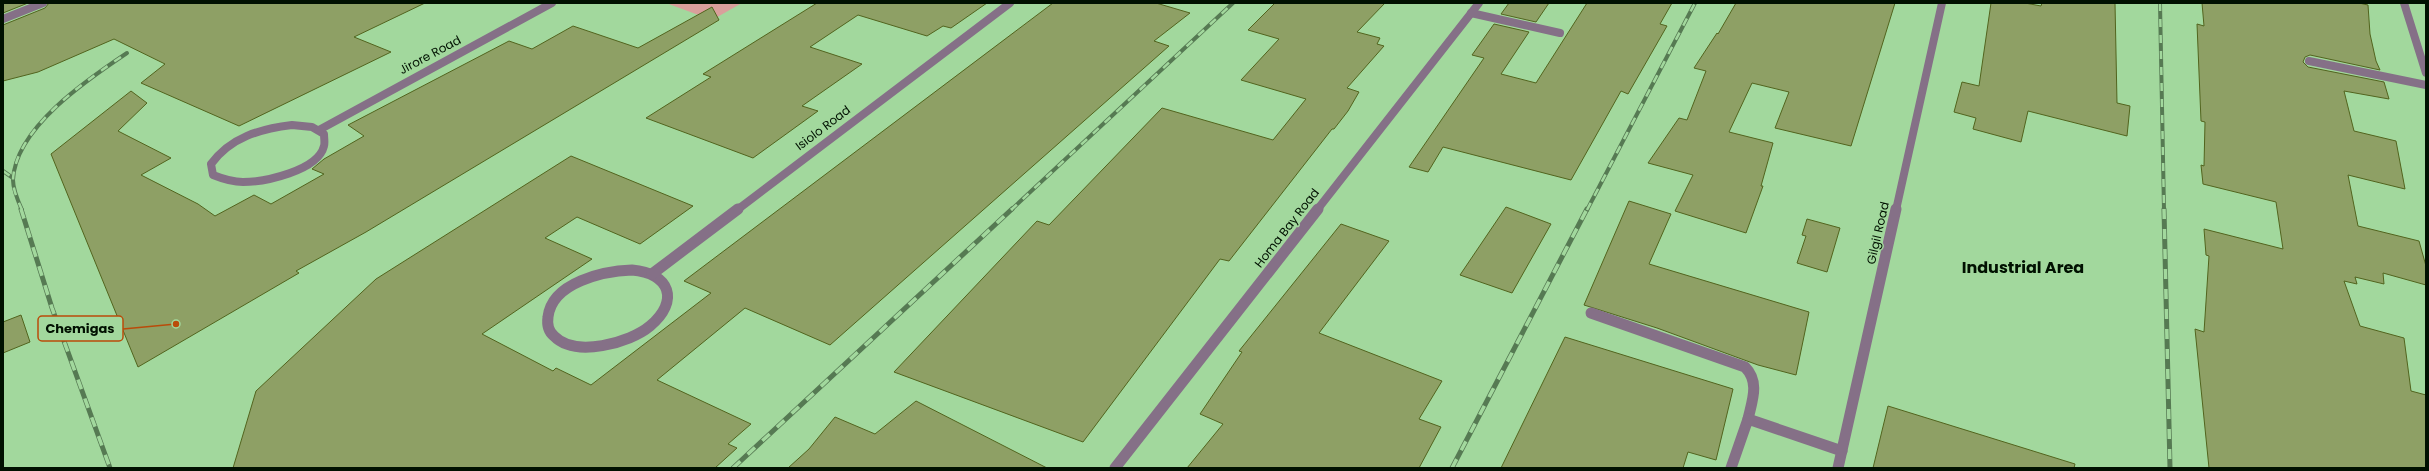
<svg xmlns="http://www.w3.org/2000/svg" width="2429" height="471" viewBox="0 0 2429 471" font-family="Poppins,sans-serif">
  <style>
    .green { fill: #d99f9b }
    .building { fill: #8ea065; stroke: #52641e }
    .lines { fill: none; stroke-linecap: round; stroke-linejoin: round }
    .minor-far1 { stroke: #857087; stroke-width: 8 }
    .minor { stroke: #857087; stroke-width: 11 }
    .rail-far1-casing { stroke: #567a53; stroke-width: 4 }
    .rail-casing { stroke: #567a53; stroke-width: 5 }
    .rail-far1 { stroke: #a2d89d; stroke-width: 2.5; stroke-dasharray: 8; stroke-linecap: butt }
    .rail { stroke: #a2d89d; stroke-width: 3.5; stroke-dasharray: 10; stroke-linecap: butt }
    .labels { text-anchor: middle; stroke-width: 3; stroke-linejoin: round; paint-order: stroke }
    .street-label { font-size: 12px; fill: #011101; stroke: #a2d89d }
    .district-label { font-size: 16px; font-weight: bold; fill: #011101; stroke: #a2d89d }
    .leader { fill: none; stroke: #ba4b0a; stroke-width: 1.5 }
    .callout-dot { fill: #ba4b0a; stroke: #a2d89d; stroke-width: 1.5 }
    .callout { fill: #a2d89d; stroke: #ba4b0a; stroke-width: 1.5 }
    .callout-label { font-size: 13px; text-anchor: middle; font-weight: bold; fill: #011101 }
  </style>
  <rect width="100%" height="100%" fill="#a2d89d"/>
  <path class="green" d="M 666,3 L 742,3 L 712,20 Z"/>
  <g class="building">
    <path d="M 3,3 L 28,3 L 3,13 Z"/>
    <path d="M 49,3 L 425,3 L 354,37 L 391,52 L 239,126 L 141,83 L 165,64 L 114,39 L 38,72 L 3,81 L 3,25 L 45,8 Z"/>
    <path d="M 817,3 L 987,3 L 951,28 L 943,26 L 927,36 L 858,15 L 810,47 L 862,64 L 802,106 L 818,111 L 753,158 L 646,118 L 711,77 L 703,74 Z"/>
    <path d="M 1053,3 L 1156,3 L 1190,13 L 1154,41 L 1169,46 L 830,345 L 745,308 L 657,380 L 751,424 L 728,444 L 737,448 L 715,468 L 233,468 L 256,391 L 376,279 L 571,156 L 693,206 L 640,244 L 577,217 L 545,238 L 592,259 L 482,334 L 553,371 L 556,368 L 591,385 L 711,293 L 684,281 Z"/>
    <path d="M 1275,3 L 1385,3 L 1357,32 L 1380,38 L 1377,44 L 1384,46 L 1347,88 L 1359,92 L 1348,111 L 1334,129 L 1332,129 L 1229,261 L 1220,259 L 1083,442 L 894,372 L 1037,221 L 1049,225 L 1162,108 L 1273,140 L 1306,99 L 1241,80 L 1279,39 L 1248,30 Z"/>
    <path d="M 1509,3 L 1549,3 L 1536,22 L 1501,14 Z"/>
    <path d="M 1587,3 L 1672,3 L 1660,24 L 1667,26 L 1628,94 L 1621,91 L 1571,180 L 1443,147 L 1428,172 L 1409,167 L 1484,58 L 1472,55 L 1494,24 L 1529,32 L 1501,74 L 1536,83 Z"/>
    <path d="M 1736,3 L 1895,3 L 1851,146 L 1775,128 L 1789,92 L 1752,83 L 1729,132 L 1773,143 L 1761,186 L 1763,186 L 1746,233 L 1675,211 L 1693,175 L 1648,163 L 1679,118 L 1687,120 L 1706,71 L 1694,68 L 1717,33 L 1718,34 Z"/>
    <path d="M 1991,3 L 2025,3 L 2041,6 L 2042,3 L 2115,3 L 2117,103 L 2130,106 L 2127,136 L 2028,111 L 2021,142 L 1973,129 L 1976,118 L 1954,112 L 1962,82 L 1979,86 Z"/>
    <path d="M 2202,3 L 2359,3 L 2368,5 L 2370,34 L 2376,61 L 2380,70 L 2310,55 L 2305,57 L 2303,62 L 2308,67 L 2384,82 L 2389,99 L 2344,91 L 2354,131 L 2396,141 L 2405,189 L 2348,175 L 2358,226 L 2419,241 L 2426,266 L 2426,285 L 2383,273 L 2384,284 L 2355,277 L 2357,284 L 2344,281 L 2360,326 L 2404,338 L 2411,391 L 2426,395 L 2426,468 L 2209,468 L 2195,329 L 2204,332 L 2209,256 L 2206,255 L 2204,229 L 2283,249 L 2276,202 L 2203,184 L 2201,165 L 2204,166 L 2205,122 L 2201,121 L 2197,24 L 2204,26 Z"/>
    <path d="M 712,7 L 719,20 L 366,232 L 296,271 L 299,273 L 138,367 L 51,154 L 131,91 L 147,103 L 118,131 L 171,158 L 141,175 L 198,204 L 215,216 L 254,195 L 271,204 L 324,174 L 312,169 L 324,159 L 364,136 L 348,125 L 509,41 L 532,49 L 573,26 L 638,48 Z"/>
    <path d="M 1629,201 L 1671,214 L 1649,264 L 1809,312 L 1796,375 L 1758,365 L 1657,328 L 1584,305 Z"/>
    <path d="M 1506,207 L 1551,224 L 1512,293 L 1460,275 Z"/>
    <path d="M 1807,219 L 1840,228 L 1827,272 L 1797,263 L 1806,236 L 1802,235 Z"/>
    <path d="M 1341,224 L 1389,241 L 1319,333 L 1442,381 L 1419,419 L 1441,427 L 1419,468 L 1187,468 L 1223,424 L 1200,414 L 1242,352 L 1239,351 Z"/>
    <path d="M 21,315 L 30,342 L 3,353 L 3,322 Z"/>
    <path d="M 1565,337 L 1733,389 L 1716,460 L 1688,452 L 1683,468 L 1501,468 Z"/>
    <path d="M 916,401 L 1047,468 L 788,468 L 809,449 L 835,417 L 875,434 Z"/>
    <path d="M 1888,406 L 2075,464 L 2074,468 L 1873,468 Z"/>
  </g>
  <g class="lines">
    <g class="minor-far1">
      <path d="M 2404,3 L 2426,73"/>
      <path d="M 1471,13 L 1560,33"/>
      <path d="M 3,19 L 43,3"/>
      <path d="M 2309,61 L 2426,85"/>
      <path d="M 292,125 L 312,127 L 324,134 C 324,138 325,143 324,146 C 318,171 264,182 243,182 C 232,182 223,179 213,175 L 211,164 C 231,137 260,129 292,125 Z"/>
      <path d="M 319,130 L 552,3"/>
      <path d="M 737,210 L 1010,3"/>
      <path d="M 1317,210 L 1479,3"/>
      <path d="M 1896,210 L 1942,3"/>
    </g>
    <g class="minor">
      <path d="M 632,270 C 670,273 680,301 650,326 C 630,343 575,358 554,336 C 548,331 547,324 548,317 C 552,282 604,271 632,270 Z"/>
      <path d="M 652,274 L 738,209"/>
      <path d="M 1591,313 L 1745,367 C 1760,382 1752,401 1748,419"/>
      <path d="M 1115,468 L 1318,209"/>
      <path d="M 1731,468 L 1748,419 L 1842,451"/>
      <path d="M 1838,468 L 1896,209"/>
    </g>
    <g class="rail-far1-casing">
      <g id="rail-far1">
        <path d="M 2160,3 L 2164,210"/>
        <path d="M 3,171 L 13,178"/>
        <path d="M 22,210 C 18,201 13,190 13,180 C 15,128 88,79 127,53"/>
        <path d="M 1011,210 L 1233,3"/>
        <path d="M 1587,210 L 1695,3"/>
      </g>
    </g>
    <g class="rail-casing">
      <g id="rail">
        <path d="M 21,209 L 52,308 L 110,468"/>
        <path d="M 2164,209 L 2170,468"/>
        <path d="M 733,468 L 1012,209"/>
        <path d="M 1452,468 L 1587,209"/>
      </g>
    </g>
    <use href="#rail-far1" class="rail-far1"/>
    <use href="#rail" class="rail"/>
  </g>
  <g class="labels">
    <g class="street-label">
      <text transform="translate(430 55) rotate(-28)" y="4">Jirore Road</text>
      <text transform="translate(823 128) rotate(-37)" y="4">Isiolo Road</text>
      <text transform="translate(1287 228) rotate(-52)" y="4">Homa Bay Road</text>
      <text transform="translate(1878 233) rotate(-77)" y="4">Gilgil Road</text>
    </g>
    <g class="district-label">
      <text x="2023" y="273">Industrial Area</text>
    </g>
  </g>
  <path class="leader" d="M176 324L123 329"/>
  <circle class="callout-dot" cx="176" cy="324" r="4"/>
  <rect class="callout" x="38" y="316" width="85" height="25" rx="4"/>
  <g class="callout-label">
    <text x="80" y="333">Chemigas</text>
  </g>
  <rect width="2429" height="471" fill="none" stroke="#011101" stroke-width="8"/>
</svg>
